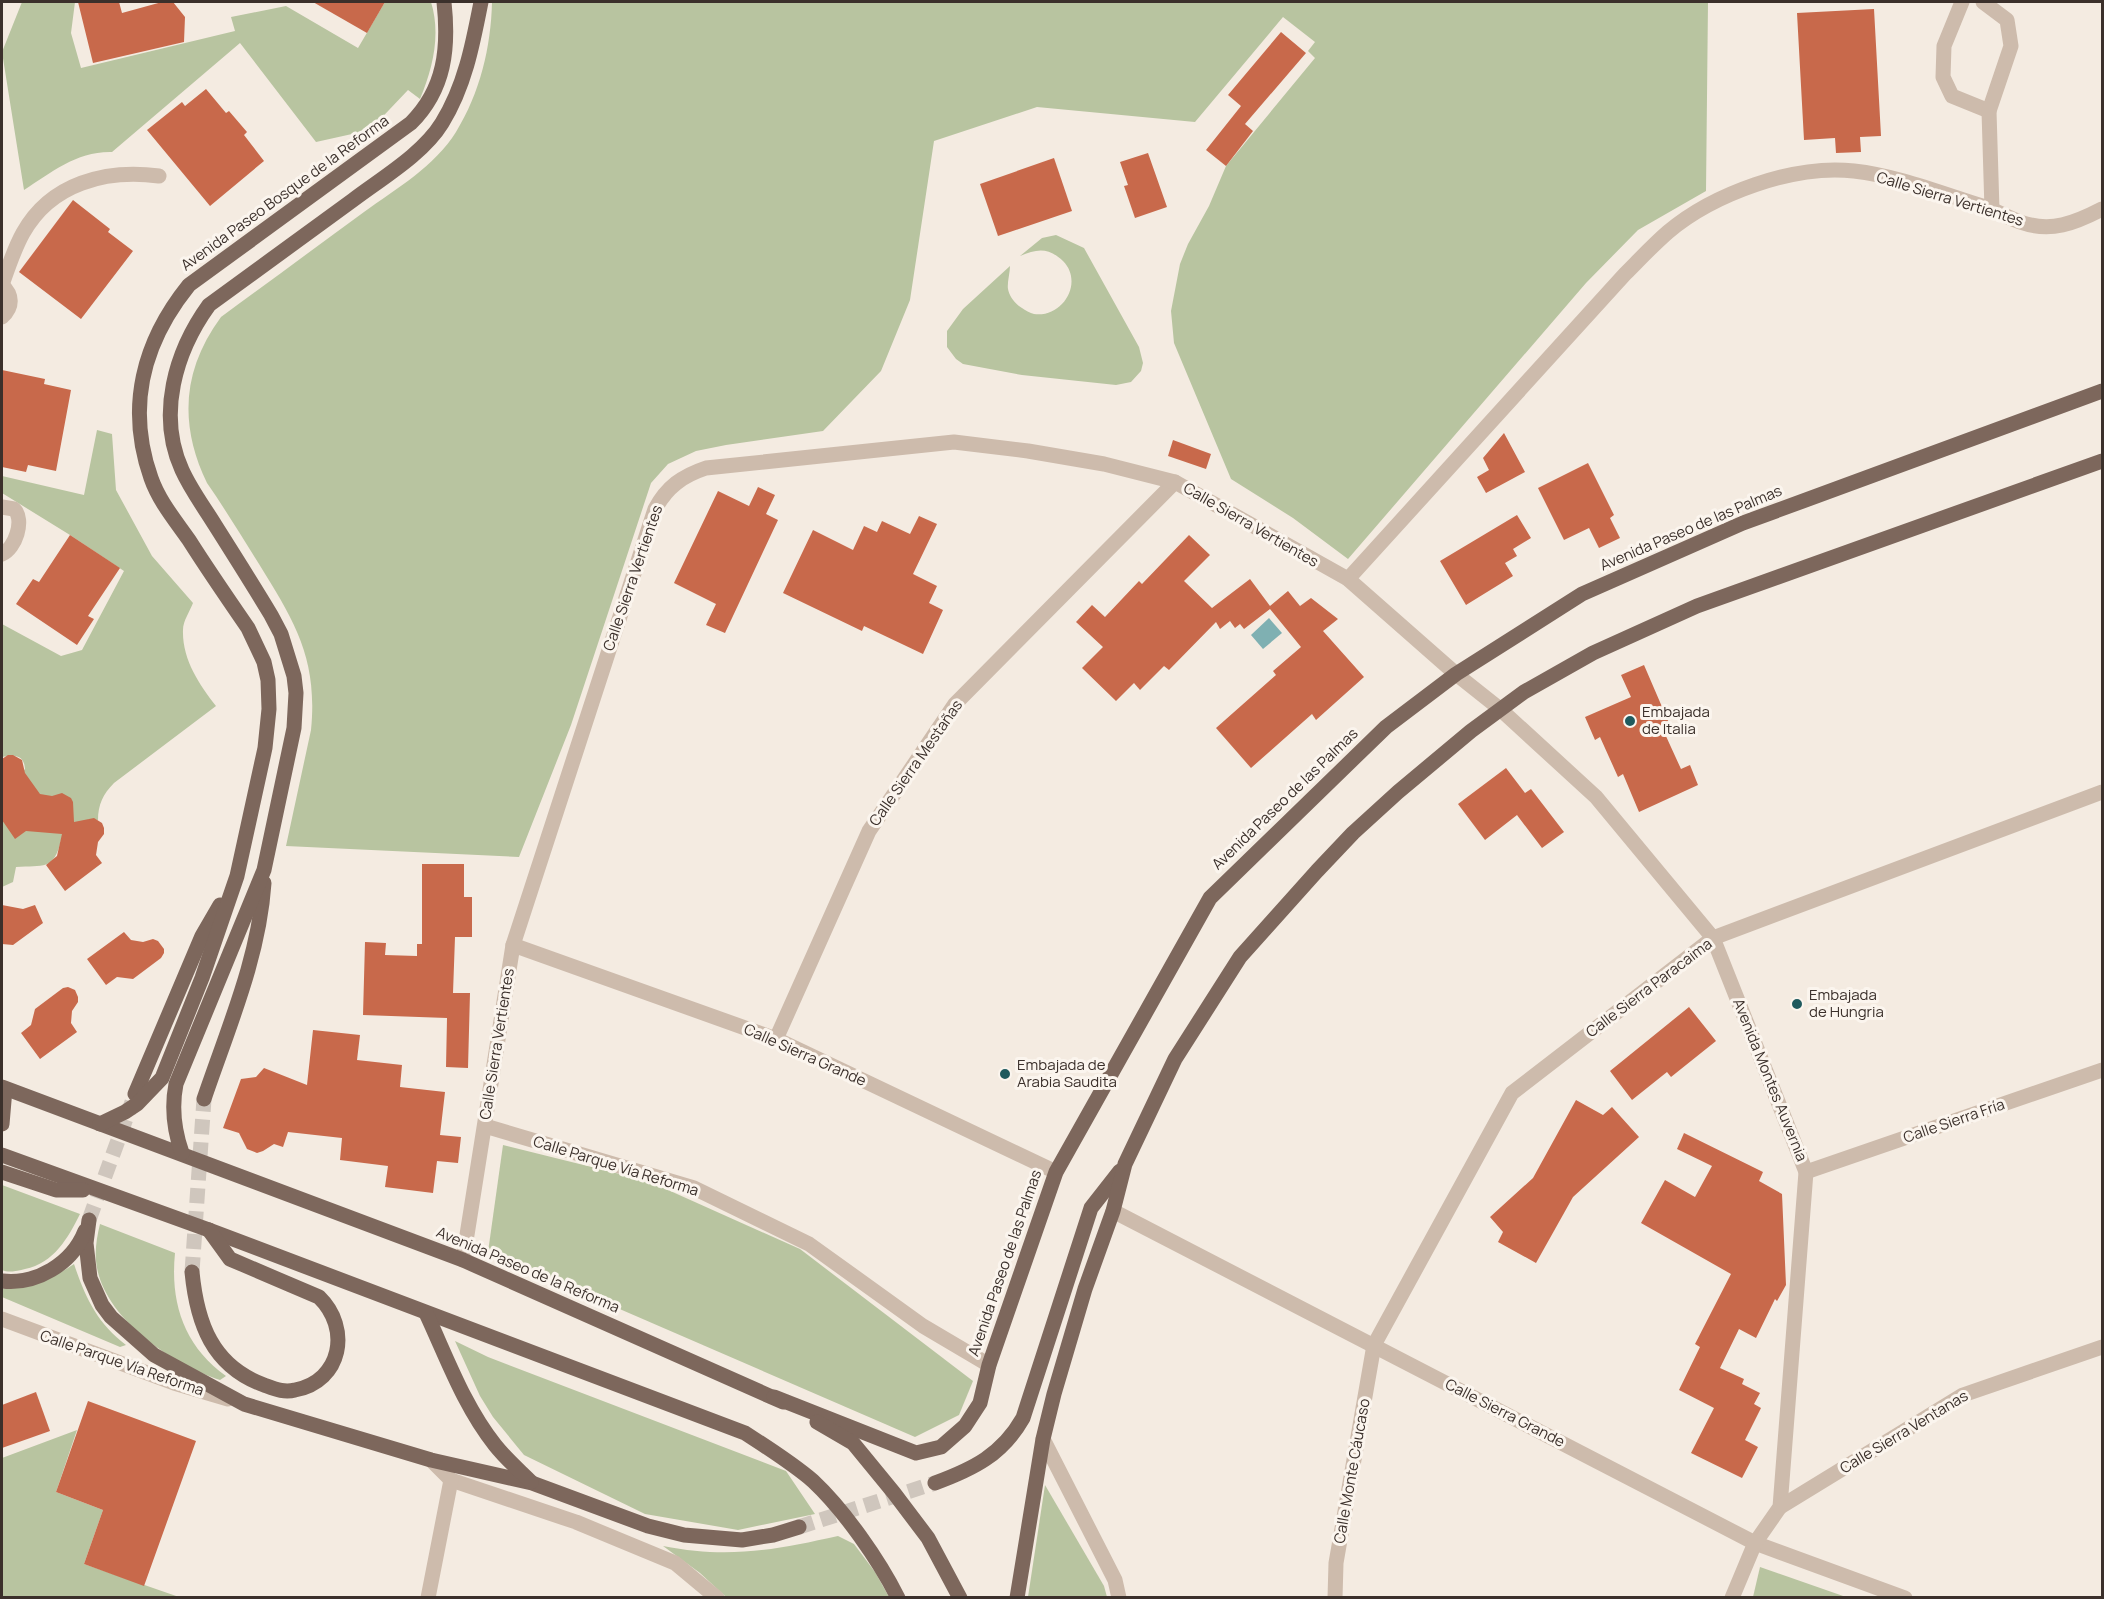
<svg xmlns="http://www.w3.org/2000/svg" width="2104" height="1599" viewBox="0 0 2104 1599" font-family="Manrope,sans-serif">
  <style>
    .green { fill: #b8c4a0 }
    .water { fill: #7fb0b2 }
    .building { fill: #c8694b }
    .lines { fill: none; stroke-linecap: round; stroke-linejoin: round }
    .major-tunnel { stroke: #cfc6bd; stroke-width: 15; stroke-dasharray: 15 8; stroke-linecap: butt }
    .minor { stroke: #cdbbac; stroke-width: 15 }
    .major { stroke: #7d675c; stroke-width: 15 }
    .poi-dot { fill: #1f5a5e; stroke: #fbf5ee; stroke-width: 2 }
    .labels { text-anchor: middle; stroke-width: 6; stroke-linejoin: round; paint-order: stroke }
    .street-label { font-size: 15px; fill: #3b302b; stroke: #fbf5ee }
    .poi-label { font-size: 15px; fill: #3b302b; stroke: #fbf5ee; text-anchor: start }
  </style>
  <rect width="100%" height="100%" fill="#f4ebe1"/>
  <g class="green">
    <path d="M 22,2 L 75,2 L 71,33 L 81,68 L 235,31 L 231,17 L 286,6 L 358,48 L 385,2 L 431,2 C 441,34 433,68 420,99 L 408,90 L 370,130 L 316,142 L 240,43 L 112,152 C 77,151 52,172 24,190 L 2,52 Z"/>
    <path d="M 492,2 L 1708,2 L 1706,191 L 1638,230 L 1586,283 L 1348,559 L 1293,518 L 1231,479 L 1174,343 L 1171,311 L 1180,264 L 1188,244 L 1209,206 L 1226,166 L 1315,58 L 1308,51 L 1315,42 L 1283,17 L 1195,122 L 1037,107 L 934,141 L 910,300 L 881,371 L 823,431 L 726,445 L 696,451 L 668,464 L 651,483 L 571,725 L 519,857 L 286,846 L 311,730 C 318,659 295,622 259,564 C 242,537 225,509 207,483 C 179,425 182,370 221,317 C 269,282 316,247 364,212 C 396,189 435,166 456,132 C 480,93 491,47 492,2 Z"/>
    <path d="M 1056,235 L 1084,248 L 1139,347 L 1143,363 L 1141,371 L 1131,382 L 1116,385 L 1022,375 L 963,364 L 956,359 L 947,347 L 947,331 L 963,309 L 1010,266 C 1010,273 1007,283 1008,289 C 1009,296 1016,305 1022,308 C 1025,310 1030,313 1034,314 C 1063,318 1084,282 1063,261 C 1048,247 1037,249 1020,256 L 1042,238 Z"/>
    <path d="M 97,430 L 112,434 L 116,490 L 152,556 L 193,603 C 190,611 183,621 183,630 C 182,659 199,684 216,706 L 114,783 C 103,794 98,805 98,820 L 89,819 L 61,840 C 54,871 43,865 16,867 L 13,882 L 2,887 L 2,789 L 22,773 L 25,769 C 24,753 12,755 2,757 L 2,624 L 61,656 L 82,650 L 124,571 L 70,535 L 2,493 L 2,476 L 84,495 Z"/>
    <path d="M 503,1145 L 648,1181 L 800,1249 L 973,1381 L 959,1415 L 915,1437 L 488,1252 Z"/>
    <path d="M 2,1185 L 80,1214 C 68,1238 54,1263 25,1269 C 17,1271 9,1273 2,1270 Z"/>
    <path d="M 100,1224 L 175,1253 C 170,1303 184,1346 226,1376 L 220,1380 C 171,1364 101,1316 96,1261 C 95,1248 97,1236 100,1224 Z"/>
    <path d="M 74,1264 C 85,1297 97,1323 126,1345 L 120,1347 L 2,1297 L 2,1289 C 30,1288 50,1280 74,1264 Z"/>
    <path d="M 455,1341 L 488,1357 L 786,1471 L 815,1514 L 738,1530 L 645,1514 L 524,1455 L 493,1417 L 480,1396 Z"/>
    <path d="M 77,1430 L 56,1492 L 103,1510 L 84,1564 L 179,1597 L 2,1598 L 2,1458 Z"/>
    <path d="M 1045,1485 L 1104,1586 L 1107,1597 L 1028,1597 Z"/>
    <path d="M 838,1536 L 854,1544 L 875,1572 L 889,1597 L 726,1597 L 700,1573 L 663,1546 C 728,1559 775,1550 838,1536 Z"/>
    <path d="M 1760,1567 L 1846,1597 L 1753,1597 Z"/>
  </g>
  <path class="water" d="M 1269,618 L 1282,633 L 1263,649 L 1251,635 Z"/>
  <g class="building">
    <path d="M 78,2 L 119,2 L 122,13 L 162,2 L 173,2 L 185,17 L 184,42 L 93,63 Z"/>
    <path d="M 313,2 L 385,2 L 367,33 Z"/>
    <path d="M 1874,9 L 1881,136 L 1860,137 L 1861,152 L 1836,153 L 1835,138 L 1804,140 L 1797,13 Z"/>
    <path d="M 1281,32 L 1306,53 L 1245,124 L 1253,131 L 1226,166 L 1206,150 L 1241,106 L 1228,95 Z"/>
    <path d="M 206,89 L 226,113 L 229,111 L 247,132 L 244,135 L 264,161 L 210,206 L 147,130 L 182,102 L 185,106 Z"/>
    <path d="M 1148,153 L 1167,207 L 1135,218 L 1124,186 L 1128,185 L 1120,162 Z"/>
    <path d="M 1054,158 L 1072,211 L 998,236 L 980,184 Z"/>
    <path d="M 73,200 L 110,229 L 108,232 L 133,251 L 81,319 L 19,272 Z"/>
    <path d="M 2,370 L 45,379 L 44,384 L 71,390 L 56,471 L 28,465 L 26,472 L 2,467 Z"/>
    <path d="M 1504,433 L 1525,472 L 1486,493 L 1477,477 L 1489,470 L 1483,458 Z"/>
    <path d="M 1173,440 L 1211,454 L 1206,469 L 1168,456 Z"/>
    <path d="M 1588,463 L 1614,515 L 1610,518 L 1620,538 L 1599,548 L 1589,528 L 1564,540 L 1538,488 Z"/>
    <path d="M 758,487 L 775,495 L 766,514 L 778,520 L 725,633 L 706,625 L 716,604 L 674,583 L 718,491 L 749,506 Z"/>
    <path d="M 1517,515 L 1531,538 L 1513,549 L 1517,556 L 1505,563 L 1513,576 L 1466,605 L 1440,561 Z"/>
    <path d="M 919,516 L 937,524 L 913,574 L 937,586 L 929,603 L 943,610 L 923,654 L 864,626 L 862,631 L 783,593 L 813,530 L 853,550 L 864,526 L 877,532 L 882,521 L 910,534 Z"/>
    <path d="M 70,535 L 120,568 L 88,616 L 94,619 L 77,645 L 16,604 L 33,579 L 39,582 Z"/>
    <path d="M 1189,535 L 1210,555 L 1184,581 L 1212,608 L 1250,579 L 1270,606 L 1288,591 L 1300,606 L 1311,598 L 1338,619 L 1323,631 L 1364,677 L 1316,720 L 1312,714 L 1251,768 L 1216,728 L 1276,675 L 1273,671 L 1301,647 L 1270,609 L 1244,629 L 1240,624 L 1235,628 L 1230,621 L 1220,629 L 1216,622 L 1169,670 L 1164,666 L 1140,690 L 1134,683 L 1116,701 L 1082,668 L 1103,647 L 1076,622 L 1092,605 L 1105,617 L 1139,581 L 1142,584 Z"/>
    <path d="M 1644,665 L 1672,730 L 1665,734 L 1681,769 L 1690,765 L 1698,785 L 1639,812 L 1623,774 L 1618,777 L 1600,737 L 1595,740 L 1585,717 L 1631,697 L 1621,675 Z"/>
    <path d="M 8,755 L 13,755 L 22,760 L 25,773 L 40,794 L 52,796 L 62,793 L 71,798 L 73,802 L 74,822 L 94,818 L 102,823 L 104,828 L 104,834 L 98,842 L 96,855 L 102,863 L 65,891 L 46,865 L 57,856 L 62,834 L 26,831 L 15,839 L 2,820 L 2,759 Z"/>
    <path d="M 1506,768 L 1525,793 L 1531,789 L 1564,832 L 1542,848 L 1517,815 L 1485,840 L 1458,804 Z"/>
    <path d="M 422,864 L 464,864 L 464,897 L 472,897 L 472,937 L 455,937 L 453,993 L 470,993 L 468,1068 L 446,1067 L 447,1018 L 363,1015 L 365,942 L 386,943 L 385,955 L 417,956 L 417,944 L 422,944 Z"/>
    <path d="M 2,905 L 23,909 L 35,905 L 43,923 L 13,945 L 2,944 Z"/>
    <path d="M 124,932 L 131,940 L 143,942 L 153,939 L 158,941 L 164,949 L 164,953 L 161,958 L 133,979 L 117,977 L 106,985 L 87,959 Z"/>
    <path d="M 68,987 L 75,990 L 78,997 L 78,1002 L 72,1011 L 71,1023 L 77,1032 L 40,1059 L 21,1033 L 31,1025 L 35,1009 L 63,988 Z"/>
    <path d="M 1689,1007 L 1716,1041 L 1671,1077 L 1667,1072 L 1632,1100 L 1610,1071 Z"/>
    <path d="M 313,1030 L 360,1035 L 357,1060 L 402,1065 L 400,1087 L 445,1092 L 440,1135 L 461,1137 L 458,1163 L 437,1161 L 433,1193 L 385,1187 L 388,1166 L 340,1160 L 342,1138 L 288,1132 L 283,1147 L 274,1144 L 263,1151 L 257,1153 L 247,1149 L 239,1133 L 223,1128 L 241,1079 L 256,1077 L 264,1068 L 307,1085 Z"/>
    <path d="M 1576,1100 L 1603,1115 L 1612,1107 L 1639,1137 L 1573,1197 L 1536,1263 L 1498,1242 L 1503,1232 L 1490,1217 L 1533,1178 Z"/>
    <path d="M 1684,1133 L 1763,1172 L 1759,1181 L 1782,1194 L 1786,1285 L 1777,1301 L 1775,1299 L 1756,1338 L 1739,1329 L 1720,1368 L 1744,1379 L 1742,1384 L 1760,1393 L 1754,1404 L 1761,1408 L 1745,1440 L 1758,1447 L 1742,1478 L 1691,1453 L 1714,1408 L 1679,1390 L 1700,1347 L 1695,1344 L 1731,1274 L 1641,1223 L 1665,1180 L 1695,1197 L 1712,1166 L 1677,1149 Z"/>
    <path d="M 36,1392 L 50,1431 L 2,1448 L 2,1405 Z"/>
    <path d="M 88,1401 L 196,1441 L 144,1586 L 84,1564 L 103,1510 L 56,1492 Z"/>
  </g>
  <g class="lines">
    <g class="major-tunnel">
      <path d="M 89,1220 L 132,1102"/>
      <path d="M 192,1272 L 204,1099"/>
      <path d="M 799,1527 L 935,1483"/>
    </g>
    <g class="minor">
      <path d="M 1962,2 L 1944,46 L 1943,77 L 1952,96 L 1989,111"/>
      <path d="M 1983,2 L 2007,20 L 2011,46 L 1989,111 L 1992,210"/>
      <path d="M 2,285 C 8,268 14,249 23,233 C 51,183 106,169 159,176"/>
      <path d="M 2,285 C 13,295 13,307 2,317"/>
      <path d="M 2,507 L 14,509 C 25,520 15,549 2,554"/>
      <path d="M 1348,579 L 1625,274 C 1639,260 1653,245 1668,232 C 1713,194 1794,164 1854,171 C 1898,176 1940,193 1982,206 C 1995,210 2007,217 2020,222 C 2051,233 2075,223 2102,209"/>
      <path d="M 513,945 L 776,1039 L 1056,1172"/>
      <path d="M 776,1039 L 869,831 L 955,704 L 1175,482"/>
      <path d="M 485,1126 L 694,1188 L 809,1244 L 923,1326 L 989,1365"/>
      <path d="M 1806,1172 L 2102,1070"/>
      <path d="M 1113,1211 L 1755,1543 L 1905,1598"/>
      <path d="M 463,1260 L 513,945 L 655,509 C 667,487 682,476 706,468 L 954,442 L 1028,451 L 1104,464 L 1175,482 L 1348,579 L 1456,674 L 1500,709 L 1596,797 L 1713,938 L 1806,1172 L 1780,1507 L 1755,1543 L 1732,1598"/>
      <path d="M 2,1319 L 174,1383 L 228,1399"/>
      <path d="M 1043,1439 L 1115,1580 L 1119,1598"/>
      <path d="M 431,1460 L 451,1480 L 576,1522 L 675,1563 L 717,1598"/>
      <path d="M 1780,1507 L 1963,1395 L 2102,1347"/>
      <path d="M 428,1598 L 451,1480"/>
      <path d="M 1335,1598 L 1336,1563 L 1374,1345 L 1512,1093 L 1713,938 L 2102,792"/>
    </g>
    <g class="major">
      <path d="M 2,1087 L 463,1260 L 783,1402"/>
      <path d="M 135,1094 L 202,936 L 220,905"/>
      <path d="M 204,1099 C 228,1028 259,958 264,883"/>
      <path d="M 2,1124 L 5,1089"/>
      <path d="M 100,1124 L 125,1112 L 137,1104 L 162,1078 L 202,978 L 237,876 L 265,748 L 269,709 L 268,680 L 264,662 L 248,628 C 228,599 208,570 189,540 C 175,520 159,501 151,478 C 126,407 143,342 189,285 L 411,123 C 445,89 449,48 444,2"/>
      <path d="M 182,1153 C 174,1130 171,1109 176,1084 L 264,870 L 294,728 L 296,693 L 294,676 L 281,634 L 271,615 C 253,585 234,555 215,525 C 204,507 191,490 182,470 C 157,415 175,352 209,305 C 257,270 305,235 353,200 C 382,178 423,154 442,123 C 465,86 473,43 481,2"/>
      <path d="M 2,1155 L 209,1230 L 745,1433 C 768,1448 792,1463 813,1481 C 844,1510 879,1560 898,1598"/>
      <path d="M 2,1172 L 56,1190 L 83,1190"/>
      <path d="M 89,1220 L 86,1243 L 90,1278 L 102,1305 L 111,1317 L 154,1355 L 244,1404 L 431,1460 L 532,1483 L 648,1526 L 684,1535 L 742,1540 L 773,1535 L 799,1527"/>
      <path d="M 192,1272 C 197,1323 212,1366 264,1385 C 275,1389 284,1393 295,1390 C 342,1381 351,1328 319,1297 L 230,1259 L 209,1230"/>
      <path d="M 2,1281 C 36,1285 72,1264 85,1231"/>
      <path d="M 426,1313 C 447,1358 464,1406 495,1445 C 506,1459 519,1470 531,1482"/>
      <path d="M 774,1397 L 916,1453 L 941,1447 L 965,1426 L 980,1403 L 989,1365 L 1056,1172 L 1210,898 L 1386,727 L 1456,674 L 1582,594 L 1743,523 L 2102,391"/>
      <path d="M 817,1422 L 853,1443 L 894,1493 L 928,1538 L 960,1598"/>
      <path d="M 935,1483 C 973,1469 1002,1455 1023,1418 L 1091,1208 L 1120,1171"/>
      <path d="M 1017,1598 L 1043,1439 L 1054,1394 L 1085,1289 L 1113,1211 L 1125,1164 L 1175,1059 L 1240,957 L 1317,871 L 1353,833 L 1398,792 L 1471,731 L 1524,692 L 1593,653 L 1697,606 L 2102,461"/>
    </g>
  </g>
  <g class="poi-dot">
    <circle cx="1630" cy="721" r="6"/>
    <circle cx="1797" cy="1004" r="6"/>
    <circle cx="1005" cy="1074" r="6"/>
  </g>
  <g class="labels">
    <g class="street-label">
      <text transform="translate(285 193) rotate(-36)" y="5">Avenida Paseo Bosque de la Reforma</text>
      <text transform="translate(1950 199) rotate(17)" y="5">Calle Sierra Vertientes</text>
      <text transform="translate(1251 525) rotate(30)" y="5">Calle Sierra Vertientes</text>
      <text transform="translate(1691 528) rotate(-23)" y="5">Avenida Paseo de las Palmas</text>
      <text transform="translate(633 578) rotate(-71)" y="5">Calle Sierra Vertientes</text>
      <text transform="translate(916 763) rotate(-55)" y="5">Calle Sierra Mestañas</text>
      <text transform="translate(1285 799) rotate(-44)" y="5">Avenida Paseo de las Palmas</text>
      <text transform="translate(1649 988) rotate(-37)" y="5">Calle Sierra Paracaima</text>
      <text transform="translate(497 1044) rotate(-81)" y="5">Calle Sierra Vertientes</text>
      <text transform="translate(805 1055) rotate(24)" y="5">Calle Sierra Grande</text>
      <text transform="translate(1770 1080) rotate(68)" y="5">Avenida Montes Auvernia</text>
      <text transform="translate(1954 1121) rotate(-19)" y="5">Calle Sierra Fría</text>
      <text transform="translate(616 1166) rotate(17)" y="5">Calle Parque Vía Reforma</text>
      <text transform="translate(1005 1263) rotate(-71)" y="5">Avenida Paseo de las Palmas</text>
      <text transform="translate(528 1270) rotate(23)" y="5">Avenida Paseo de la Reforma</text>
      <text transform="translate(122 1363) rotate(19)" y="5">Calle Parque Vía Reforma</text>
      <text transform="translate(1505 1413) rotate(27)" y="5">Calle Sierra Grande</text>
      <text transform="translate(1904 1432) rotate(-31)" y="5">Calle Sierra Ventanas</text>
      <text transform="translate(1352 1471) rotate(-80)" y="5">Calle Monte Cáucaso</text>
    </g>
    <g class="poi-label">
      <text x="1642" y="717">Embajada<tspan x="1642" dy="17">de Italia</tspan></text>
      <text x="1809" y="1000">Embajada<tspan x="1809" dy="17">de Hungria</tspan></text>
      <text x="1017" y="1070">Embajada de<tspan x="1017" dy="17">Arabia Saudita</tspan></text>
    </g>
  </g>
  <rect width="2104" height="1599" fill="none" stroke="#3b302b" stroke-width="6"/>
</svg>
